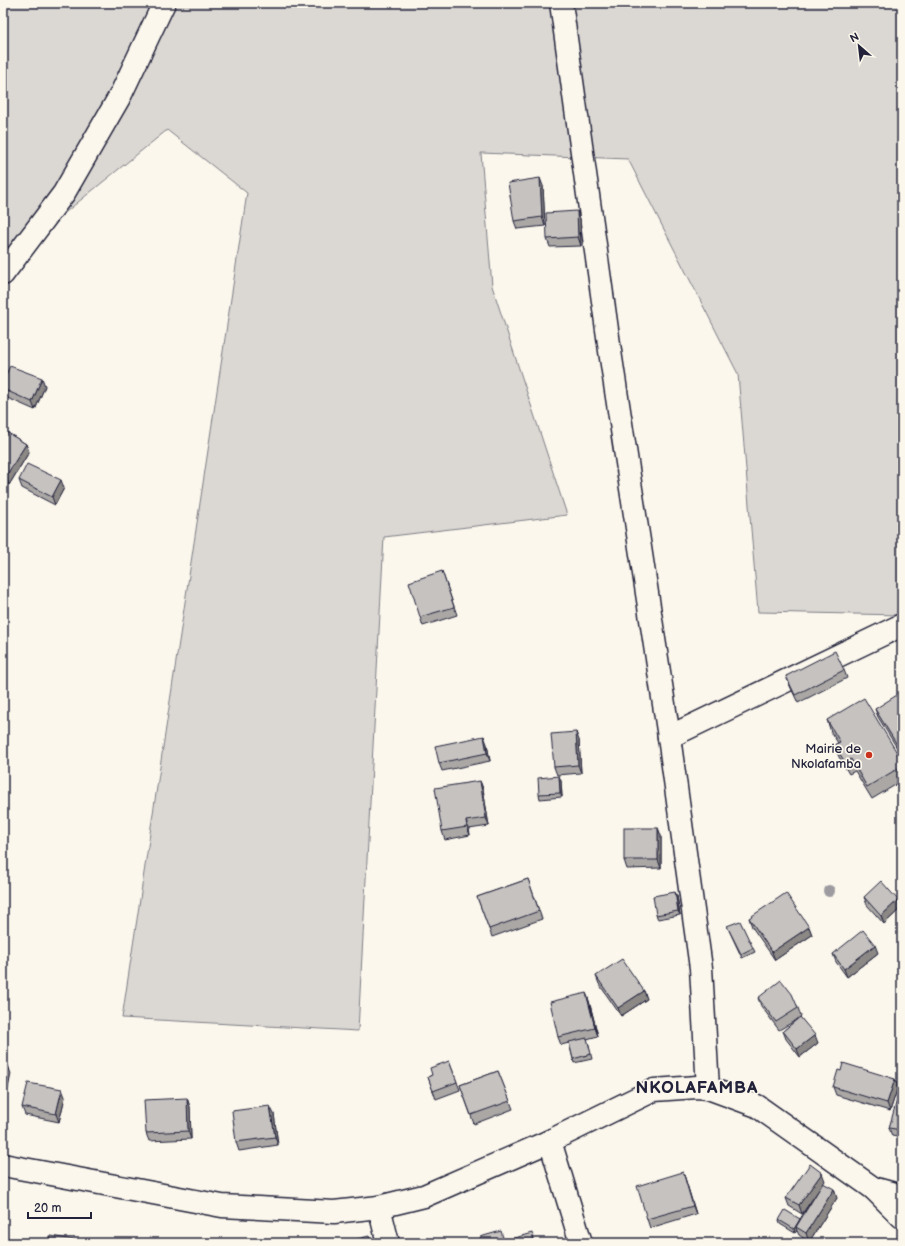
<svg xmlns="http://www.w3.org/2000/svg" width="905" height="1246" viewBox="0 0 905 1246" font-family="'Balsamiq Sans',sans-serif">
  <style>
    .green { fill: #dbd8d3; stroke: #7e7d87 }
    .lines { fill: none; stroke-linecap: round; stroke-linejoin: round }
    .minor-casing { stroke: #22223b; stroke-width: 25 }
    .major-casing { stroke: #22223b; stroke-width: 25 }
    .highway-casing { stroke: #22223b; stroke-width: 25 }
    .minor { stroke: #fbf7ec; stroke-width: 22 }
    .major { stroke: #fbf7ec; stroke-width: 22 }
    .highway { stroke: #fbf7ec; stroke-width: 22 }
    .tree { fill: #9d9ba0 }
    .wall { fill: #aaa7a5; stroke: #22223b }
    .shaded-wall { fill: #8b8886; stroke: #22223b }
    .building { fill: #c6c2c0; stroke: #22223b }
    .poi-dot { fill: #c8321e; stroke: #fbf7ec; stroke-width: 1.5 }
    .labels { text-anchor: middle; stroke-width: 3.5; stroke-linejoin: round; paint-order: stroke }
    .poi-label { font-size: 13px; fill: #22223b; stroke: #fbf7ec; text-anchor: end }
    .district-label { font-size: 17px; font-weight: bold; letter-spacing: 1px; fill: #22223b; stroke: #fbf7ec }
  </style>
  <rect width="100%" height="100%" fill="#fbf7ec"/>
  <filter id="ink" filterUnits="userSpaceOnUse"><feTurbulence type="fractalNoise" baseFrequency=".025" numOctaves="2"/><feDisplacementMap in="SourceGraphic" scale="8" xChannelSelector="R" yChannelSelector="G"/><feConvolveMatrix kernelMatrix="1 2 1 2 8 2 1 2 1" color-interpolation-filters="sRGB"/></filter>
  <g filter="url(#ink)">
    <path class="green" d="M 3,3 L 902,3 L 902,615 L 758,612 L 738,374 L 628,159 L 481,153 L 492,286 L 567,515 L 384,537 L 358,1031 L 122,1018 L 247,193 L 167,130 L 3,263 Z"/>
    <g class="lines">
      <g class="minor-casing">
        <g id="minor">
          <path d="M 561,3 L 611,358 L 669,737 L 701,968 L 708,1088"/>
          <path d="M 669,737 L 902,625"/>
          <path d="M 550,1141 L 581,1243"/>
          <path d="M 873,1188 L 902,1217"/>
          <path d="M 379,1207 L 388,1243"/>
        </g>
      </g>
      <g class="major-casing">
        <path id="major" d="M 3,1165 L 222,1206 L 334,1212 L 379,1207 L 424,1196 L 550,1141 L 654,1090 L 697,1087 L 708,1088 L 757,1106 L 873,1188 L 902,1196"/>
      </g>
      <g class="highway-casing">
        <path id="highway" d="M 3,274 L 64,193 L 120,96 L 164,3"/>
      </g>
      <use href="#minor" class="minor"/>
      <use href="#major" class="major"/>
      <use href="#highway" class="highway"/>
    </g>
    <circle class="tree" cx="829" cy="891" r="6"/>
    <g class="wall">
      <path d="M 543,186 L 545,226 L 517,229 L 514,221 Z"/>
      <path d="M 577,211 L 580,219 L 581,246 L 550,247 L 547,239 Z"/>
      <path d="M 3,381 L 45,386 L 35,410 L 3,396 Z"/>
      <path d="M 3,430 L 26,444 L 29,452 L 9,485 L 3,481 Z"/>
      <path d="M 19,480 L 64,488 L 55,505 L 22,488 Z"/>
      <path d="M 442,571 L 457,615 L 423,626 L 420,617 Z"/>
      <path d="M 844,670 L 847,678 L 798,703 L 789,684 L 786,676 Z"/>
      <path d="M 902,704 L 902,756 L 878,717 L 875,709 Z"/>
      <path d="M 827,720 L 902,761 L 902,781 L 872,799 L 855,771 L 849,774 L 839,757 L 834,745 L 838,743 L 831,732 Z"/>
      <path d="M 579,740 L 581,773 L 557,775 L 554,767 Z"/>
      <path d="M 487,744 L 490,761 L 442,771 L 439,763 Z"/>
      <path d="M 559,776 L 561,781 L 562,797 L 540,799 L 539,794 Z"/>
      <path d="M 480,781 L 483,789 L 489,826 L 469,829 L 470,835 L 445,840 L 442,831 Z"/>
      <path d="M 658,828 L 661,836 L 661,868 L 627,869 L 624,860 Z"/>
      <path d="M 528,879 L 542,919 L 492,937 L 477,897 Z"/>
      <path d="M 677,896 L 680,915 L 658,919 L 656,915 Z"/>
      <path d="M 864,897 L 901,908 L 884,924 L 867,905 Z"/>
      <path d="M 749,918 L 809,927 L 812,935 L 775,960 L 752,927 Z"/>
      <path d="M 727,926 L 753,948 L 755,952 L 742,958 Z"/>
      <path d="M 878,953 L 847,977 L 836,962 L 833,954 Z"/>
      <path d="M 596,976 L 644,991 L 647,999 L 621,1016 L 599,984 Z"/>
      <path d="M 586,993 L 589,1001 L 598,1036 L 587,1039 L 592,1059 L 574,1063 L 569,1043 L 561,1045 L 558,1037 Z"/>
      <path d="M 758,998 L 798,1008 L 801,1016 L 800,1017 L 818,1043 L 800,1057 L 786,1039 L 783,1031 L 798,1019 L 779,1030 L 761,1006 Z"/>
      <path d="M 449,1061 L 460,1090 L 436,1099 L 428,1077 L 432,1075 Z"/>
      <path d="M 498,1071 L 513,1109 L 474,1124 L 460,1085 Z"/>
      <path d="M 841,1071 L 895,1079 L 898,1087 L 890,1111 L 836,1095 L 833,1087 Z"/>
      <path d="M 902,1090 L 902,1138 L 892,1136 L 889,1128 Z"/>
      <path d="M 65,1097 L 59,1122 L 25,1115 L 22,1107 Z"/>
      <path d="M 187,1098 L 190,1107 L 191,1139 L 149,1141 L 146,1133 Z"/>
      <path d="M 274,1114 L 278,1145 L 239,1151 L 236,1142 Z"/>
      <path d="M 683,1172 L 696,1214 L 650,1228 L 647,1219 Z"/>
      <path d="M 825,1181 L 823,1183 L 837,1198 L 809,1242 L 799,1235 L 797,1231 L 795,1233 L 780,1224 L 779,1220 L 800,1219 L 817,1192 L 802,1214 L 789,1206 L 786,1198 Z"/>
    </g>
    <g class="shaded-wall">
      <path d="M 540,178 L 543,186 L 545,226 L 542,217 Z"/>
      <path d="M 577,211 L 580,219 L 581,246 L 578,237 Z"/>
      <path d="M 42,378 L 45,386 L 35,410 L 32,402 Z"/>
      <path d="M 26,444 L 29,452 L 9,485 L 6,476 Z"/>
      <path d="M 61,480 L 64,488 L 55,505 L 52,497 Z"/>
      <path d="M 576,732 L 579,740 L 581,773 L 578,765 Z"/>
      <path d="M 484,736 L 487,744 L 490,761 L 487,753 Z"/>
      <path d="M 559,776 L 561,781 L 562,797 L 560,793 Z"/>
      <path d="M 480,781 L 483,789 L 489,826 L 486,818 Z"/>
      <path d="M 466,821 L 469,829 L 470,835 L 467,827 Z"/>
      <path d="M 658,828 L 661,836 L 661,868 L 658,860 Z"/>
      <path d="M 675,892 L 677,896 L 680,915 L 678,911 Z"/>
      <path d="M 898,900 L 901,908 L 884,924 L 881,916 Z"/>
      <path d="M 809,927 L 812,935 L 775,960 L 772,952 Z"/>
      <path d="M 875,945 L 878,953 L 847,977 L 844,969 Z"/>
      <path d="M 644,991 L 647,999 L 621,1016 L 618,1008 Z"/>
      <path d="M 586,993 L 589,1001 L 598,1036 L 595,1028 Z"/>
      <path d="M 815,1035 L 818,1043 L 800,1057 L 797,1049 Z"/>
      <path d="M 8,1065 L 11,1074 L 3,1112 L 3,1089 Z"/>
      <path d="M 895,1079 L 898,1087 L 890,1111 L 887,1103 Z"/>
      <path d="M 62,1089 L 65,1097 L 59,1122 L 56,1114 Z"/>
      <path d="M 187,1098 L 190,1107 L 191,1139 L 188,1131 Z"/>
      <path d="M 270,1106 L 274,1114 L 278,1145 L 275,1137 Z"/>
      <path d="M 683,1172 L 686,1181 L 696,1214 L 693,1206 Z"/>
      <path d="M 822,1173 L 825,1181 L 802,1214 L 799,1205 Z"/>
      <path d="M 834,1189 L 837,1198 L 809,1242 L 806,1233 Z"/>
      <path d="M 800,1219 L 796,1227 L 797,1231 L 795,1233 L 794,1229 Z"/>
    </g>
    <g class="building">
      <path d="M 540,178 L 542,217 L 514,221 L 508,183 Z"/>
      <path d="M 577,211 L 578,237 L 547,239 L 546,213 Z"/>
      <path d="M 10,366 L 42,378 L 32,402 L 3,389 L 3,381 Z"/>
      <path d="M 3,430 L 26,444 L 6,476 L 3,474 Z"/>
      <path d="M 27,464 L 61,480 L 52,497 L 19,480 Z"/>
      <path d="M 442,571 L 454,607 L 420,617 L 409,582 Z"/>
      <path d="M 835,651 L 844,670 L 795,695 L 786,676 Z"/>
      <path d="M 897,695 L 902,704 L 902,750 L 901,751 L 875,709 Z"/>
      <path d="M 864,698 L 902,761 L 902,766 L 867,787 L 851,759 L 845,762 L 834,745 L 840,742 L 827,720 Z"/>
      <path d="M 576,732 L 578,765 L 554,767 L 551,734 Z"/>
      <path d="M 484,736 L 487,753 L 439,763 L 435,746 Z"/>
      <path d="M 559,776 L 560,793 L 539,794 L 538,778 Z"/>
      <path d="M 480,781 L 486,818 L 466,821 L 467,827 L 442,831 L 435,788 Z"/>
      <rect x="624" y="828" width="34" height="32"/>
      <path d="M 528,879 L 539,911 L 489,929 L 477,897 Z"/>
      <path d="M 881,881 L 898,900 L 881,916 L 864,897 Z"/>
      <path d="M 675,892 L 678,911 L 656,915 L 653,896 Z"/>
      <path d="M 786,893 L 809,927 L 772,952 L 749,918 Z"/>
      <path d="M 740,921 L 753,948 L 741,954 L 727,926 Z"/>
      <path d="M 863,930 L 875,945 L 844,969 L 833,954 Z"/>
      <path d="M 622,959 L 644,991 L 618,1008 L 596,976 Z"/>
      <path d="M 781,980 L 792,994 L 798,1008 L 776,1022 L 758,998 Z"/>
      <path d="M 586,993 L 595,1028 L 558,1037 L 550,1002 Z"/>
      <path d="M 800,1017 L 815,1035 L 797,1049 L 783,1031 Z"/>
      <path d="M 587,1038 L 591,1054 L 573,1059 L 569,1042 Z"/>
      <path d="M 449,1061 L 457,1082 L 433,1091 L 428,1077 L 432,1075 L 430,1068 Z"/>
      <path d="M 843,1063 L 895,1079 L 887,1103 L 833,1087 L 838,1070 L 841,1071 Z"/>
      <path d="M 3,1064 L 8,1065 L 3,1089 Z"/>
      <path d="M 498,1071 L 510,1101 L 471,1115 L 460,1085 Z"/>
      <path d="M 28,1083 L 62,1089 L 56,1114 L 22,1107 Z"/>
      <path d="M 900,1089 L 902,1090 L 902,1130 L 889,1128 Z"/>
      <path d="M 187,1098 L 188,1131 L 146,1133 L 144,1100 Z"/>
      <path d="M 270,1106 L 275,1137 L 236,1142 L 232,1111 Z"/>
      <path d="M 810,1164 L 822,1173 L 799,1205 L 786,1198 Z"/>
      <path d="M 683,1172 L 693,1206 L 647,1219 L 637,1186 Z"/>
      <path d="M 823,1183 L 834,1189 L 806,1233 L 796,1227 Z"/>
      <path d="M 785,1210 L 800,1219 L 794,1229 L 779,1220 Z"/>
      <path d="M 501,1231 L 504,1241 L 532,1233 L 535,1243 L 482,1243 L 480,1237 Z"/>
      <path d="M 51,1236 L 92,1243 L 50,1243 Z"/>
      <path d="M 369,1236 L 371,1243 L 342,1243 Z"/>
    </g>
  </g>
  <circle class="poi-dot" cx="869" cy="755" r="4"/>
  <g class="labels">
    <g class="poi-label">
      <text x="861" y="753">Mairie de<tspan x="861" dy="15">Nkolafamba</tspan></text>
    </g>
    <g class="district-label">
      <text x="697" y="1093">NKOLAFAMBA</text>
    </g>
  </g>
  <rect width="905" height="1246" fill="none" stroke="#fbf7ec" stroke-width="16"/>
  <rect x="8" y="8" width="889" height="1230" fill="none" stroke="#22223b" stroke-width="1.5" filter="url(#ink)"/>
  <g transform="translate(859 46) rotate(332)" stroke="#fbf7ec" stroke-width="3" paint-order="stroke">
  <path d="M0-3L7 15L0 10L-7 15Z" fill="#22223b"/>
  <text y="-6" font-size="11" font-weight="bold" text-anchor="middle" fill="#22223b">N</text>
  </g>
  <path d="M28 1212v6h63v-6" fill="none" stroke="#22223b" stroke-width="2"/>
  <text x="34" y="1212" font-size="12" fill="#22223b" stroke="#fbf7ec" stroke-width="3" paint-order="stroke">20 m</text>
</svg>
